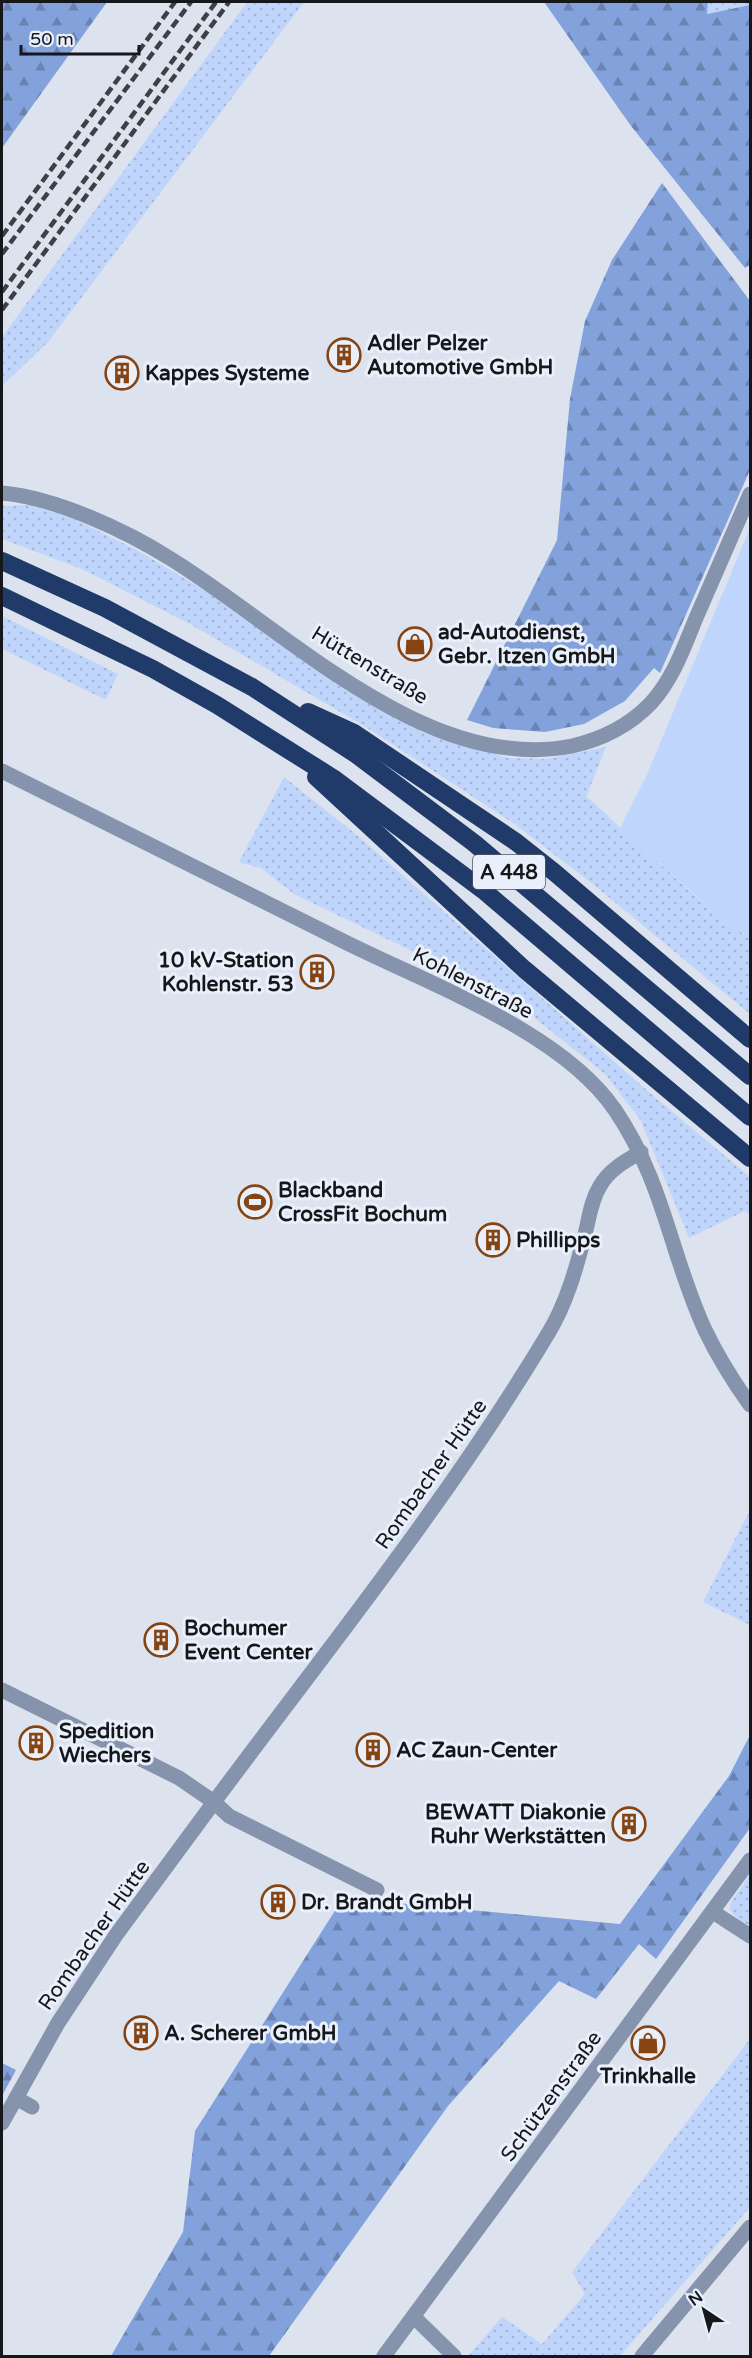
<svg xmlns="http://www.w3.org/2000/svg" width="752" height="2358" viewBox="0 0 752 2358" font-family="'Varela Round',sans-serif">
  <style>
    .grass { fill: url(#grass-dots) }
    .forest { fill: url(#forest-firs) }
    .garden { fill: #c0d5fb }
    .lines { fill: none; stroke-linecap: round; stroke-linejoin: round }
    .minor { stroke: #8593ac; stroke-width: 15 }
    .tertiary { stroke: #8593ac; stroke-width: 15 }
    .motorway { stroke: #203a6a; stroke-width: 18 }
    .rail { stroke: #3d4045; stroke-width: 4.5; stroke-dasharray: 9 4.5; stroke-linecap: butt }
    .labels { text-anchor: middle; stroke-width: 6; stroke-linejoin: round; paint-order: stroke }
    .shield { fill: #e9f0fb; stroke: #55585e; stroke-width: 1.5 }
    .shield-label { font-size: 20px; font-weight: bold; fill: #15171b }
    .poi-label { font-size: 21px; font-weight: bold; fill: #15171b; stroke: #e9f0fb; text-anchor: start }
    .street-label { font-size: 21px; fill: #15171b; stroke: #e9f0fb }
  </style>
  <defs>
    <pattern id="grass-dots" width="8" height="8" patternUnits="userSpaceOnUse" patternTransform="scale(1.5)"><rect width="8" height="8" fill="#c0d5fb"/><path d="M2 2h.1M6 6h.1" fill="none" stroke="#a4b6d7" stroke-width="1.8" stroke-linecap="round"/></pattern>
    <pattern id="forest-firs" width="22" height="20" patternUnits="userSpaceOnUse" patternTransform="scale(1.5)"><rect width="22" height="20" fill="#83a2db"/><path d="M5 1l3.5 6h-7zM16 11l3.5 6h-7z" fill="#6a83b1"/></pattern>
  </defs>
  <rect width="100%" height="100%" fill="#dce3ee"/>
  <g class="grass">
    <path d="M 247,2 L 304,2 L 48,342 L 2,386 L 2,337 Z"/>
    <path d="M 708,2 L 750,2 L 750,5 L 707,14 Z"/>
    <path d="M 29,505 L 72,518 L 135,549 L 238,610 L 344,689 L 424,733 L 509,758 L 546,759 L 606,747 L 586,797 C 602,808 613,822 627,834 C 667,870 706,908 750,939 L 750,1014 L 594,885 L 516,825 L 366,727 L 190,624 L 82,569 L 2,539 L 2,506 Z"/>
    <path d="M 2,616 L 118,674 L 106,700 L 2,649 Z"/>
    <path d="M 284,777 L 358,836 L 651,1094 L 750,1177 L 750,1215 L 745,1211 L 689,1238 L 641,1121 L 606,1075 L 531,1015 L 445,967 L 294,894 L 261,868 L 239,862 Z"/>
    <path d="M 750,1510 L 750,1625 L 703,1602 Z"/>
    <path d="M 750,1875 L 750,1926 L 737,1918 L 730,1910 L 731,1902 Z"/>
    <path d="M 750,2039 L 750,2207 L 620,2356 L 468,2356 L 502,2317 L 542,2344 L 585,2294 L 572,2272 Z"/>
  </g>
  <g class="forest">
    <path d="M 2,2 L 107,2 L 2,148 Z"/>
    <path d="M 544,2 L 708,2 L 707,14 L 750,5 L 750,265 L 745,268 L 631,126 Z"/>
    <path d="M 662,183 L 750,301 L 750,470 L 660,673 L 654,668 L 625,701 L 584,724 L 545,732 L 493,728 L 467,720 L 557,540 L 570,399 L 585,321 L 612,260 Z"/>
    <path d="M 750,1735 L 750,1828 L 656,1959 L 639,1944 L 596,1999 L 559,1981 L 448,2106 L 269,2356 L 111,2356 L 183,2232 L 195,2131 L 343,1898 L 620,1924 L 729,1776 Z"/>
    <path d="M 2,2063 L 16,2070 L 2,2096 Z"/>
  </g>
  <path class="garden" d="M 750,528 L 750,939 L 721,918 L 620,828 L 646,777 Z"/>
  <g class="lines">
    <g class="minor">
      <path d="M 2,493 C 56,498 125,530 171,559 C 285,629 427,775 572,746 C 603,739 629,726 651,703 C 673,679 684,647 696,618 C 714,577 732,536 750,494"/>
      <path d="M 2,1690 L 179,1778 L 214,1802 C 329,1647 450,1498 549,1332 C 566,1304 576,1269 584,1238 C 589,1221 590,1202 600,1186 C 609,1170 625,1161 641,1152"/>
      <path d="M 713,1912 L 750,1936"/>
      <path d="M 16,2098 L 32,2107"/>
      <path d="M 2,2123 L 58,2023 L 116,1935 L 214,1802 L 229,1816 L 377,1890"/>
      <path d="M 414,2317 L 454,2356"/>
      <path d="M 642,2356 L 750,2227"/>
    </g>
    <g class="tertiary">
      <path d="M 2,771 C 116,828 231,884 345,942 C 429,984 562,1032 615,1110 C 664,1182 670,1254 705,1330 C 718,1357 733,1381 750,1405"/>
      <path d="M 384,2356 L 750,1860"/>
    </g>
    <g class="motorway">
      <path d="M 2,561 L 105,608 L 252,687 L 357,755 L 474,843 L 750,1076"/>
      <path d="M 2,596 L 153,669 L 217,705 L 333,778 L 483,890 L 750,1117"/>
      <path d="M 308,712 L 354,733 L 516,842 L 554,872 L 750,1039"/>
      <path d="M 316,777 L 524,969 L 750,1158"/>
    </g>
    <g class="rail">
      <path d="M 2,236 L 175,2"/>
      <path d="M 2,254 L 191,2"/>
      <path d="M 2,292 L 216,2"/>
      <path d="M 2,310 L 229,2"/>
    </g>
  </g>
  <defs>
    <g id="building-ring" transform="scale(1.725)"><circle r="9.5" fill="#e9f0fb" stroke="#864413" stroke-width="1.5"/><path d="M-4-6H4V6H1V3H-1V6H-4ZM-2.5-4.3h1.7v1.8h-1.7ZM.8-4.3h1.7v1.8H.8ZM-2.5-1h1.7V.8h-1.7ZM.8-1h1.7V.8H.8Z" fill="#864413"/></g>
    <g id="shop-ring" transform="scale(1.725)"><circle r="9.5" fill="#e9f0fb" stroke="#864413" stroke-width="1.5"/><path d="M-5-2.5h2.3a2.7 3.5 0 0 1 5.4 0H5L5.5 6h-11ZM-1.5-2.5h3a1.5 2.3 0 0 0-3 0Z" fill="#864413"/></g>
    <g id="stadium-ring" transform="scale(1.725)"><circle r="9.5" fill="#e9f0fb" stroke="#864413" stroke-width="1.5"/><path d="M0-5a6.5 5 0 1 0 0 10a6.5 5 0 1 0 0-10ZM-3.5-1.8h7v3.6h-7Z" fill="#864413"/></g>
  </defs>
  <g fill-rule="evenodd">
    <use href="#building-ring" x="344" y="355"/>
    <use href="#building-ring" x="122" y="373"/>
    <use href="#shop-ring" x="415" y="644"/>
    <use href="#building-ring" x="317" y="972"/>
    <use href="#stadium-ring" x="255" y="1202"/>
    <use href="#building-ring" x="493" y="1240"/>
    <use href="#building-ring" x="161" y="1640"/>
    <use href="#building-ring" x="36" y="1743"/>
    <use href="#building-ring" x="373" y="1750"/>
    <use href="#building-ring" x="629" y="1824"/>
    <use href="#building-ring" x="278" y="1902"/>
    <use href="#building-ring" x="141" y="2033"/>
    <use href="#shop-ring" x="648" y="2043"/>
  </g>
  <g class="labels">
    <rect class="shield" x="473" y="855" width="72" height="34" rx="4.5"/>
    <g class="shield-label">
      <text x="509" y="879">A 448</text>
    </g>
    <g class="poi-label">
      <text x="367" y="350">Adler Pelzer<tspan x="367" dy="24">Automotive GmbH</tspan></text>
      <text x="145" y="380">Kappes Systeme</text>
      <text x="438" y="639">ad-Autodienst,<tspan x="438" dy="24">Gebr. Itzen GmbH</tspan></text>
      <text x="294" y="967" text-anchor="end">10 kV-Station<tspan x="294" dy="24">Kohlenstr. 53</tspan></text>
      <text x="278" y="1197">Blackband<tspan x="278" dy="24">CrossFit Bochum</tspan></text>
      <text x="516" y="1247">Phillipps</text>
      <text x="184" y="1635">Bochumer<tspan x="184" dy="24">Event Center</tspan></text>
      <text x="59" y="1738">Spedition<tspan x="59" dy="24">Wiechers</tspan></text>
      <text x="396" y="1757">AC Zaun-Center</text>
      <text x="606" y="1819" text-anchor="end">BEWATT Diakonie<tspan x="606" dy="24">Ruhr Werkstätten</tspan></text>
      <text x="301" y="1909">Dr. Brandt GmbH</text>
      <text x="164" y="2040">A. Scherer GmbH</text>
      <text x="648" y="2083" text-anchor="middle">Trinkhalle</text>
    </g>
    <g class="street-label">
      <text transform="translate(370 665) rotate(31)" y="7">Hüttenstraße</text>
      <text transform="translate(473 983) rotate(27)" y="7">Kohlenstraße</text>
      <text transform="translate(431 1474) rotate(-55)" y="7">Rombacher Hütte</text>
      <text transform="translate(94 1935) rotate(-55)" y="7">Rombacher Hütte</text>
      <text transform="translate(551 2096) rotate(-54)" y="7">Schützenstraße</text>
    </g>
  </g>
  <rect width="752" height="2358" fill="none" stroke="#15171b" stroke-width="6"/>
  <g transform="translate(704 2310) rotate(324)" stroke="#e9f0fb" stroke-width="4.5" paint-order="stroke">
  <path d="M0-4.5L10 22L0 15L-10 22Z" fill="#15171b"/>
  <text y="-9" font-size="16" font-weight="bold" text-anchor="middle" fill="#15171b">N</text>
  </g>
  <path d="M21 45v9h118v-9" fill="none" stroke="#15171b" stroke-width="3"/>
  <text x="30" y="45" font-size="18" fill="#15171b" stroke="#e9f0fb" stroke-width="4.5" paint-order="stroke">50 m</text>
</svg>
